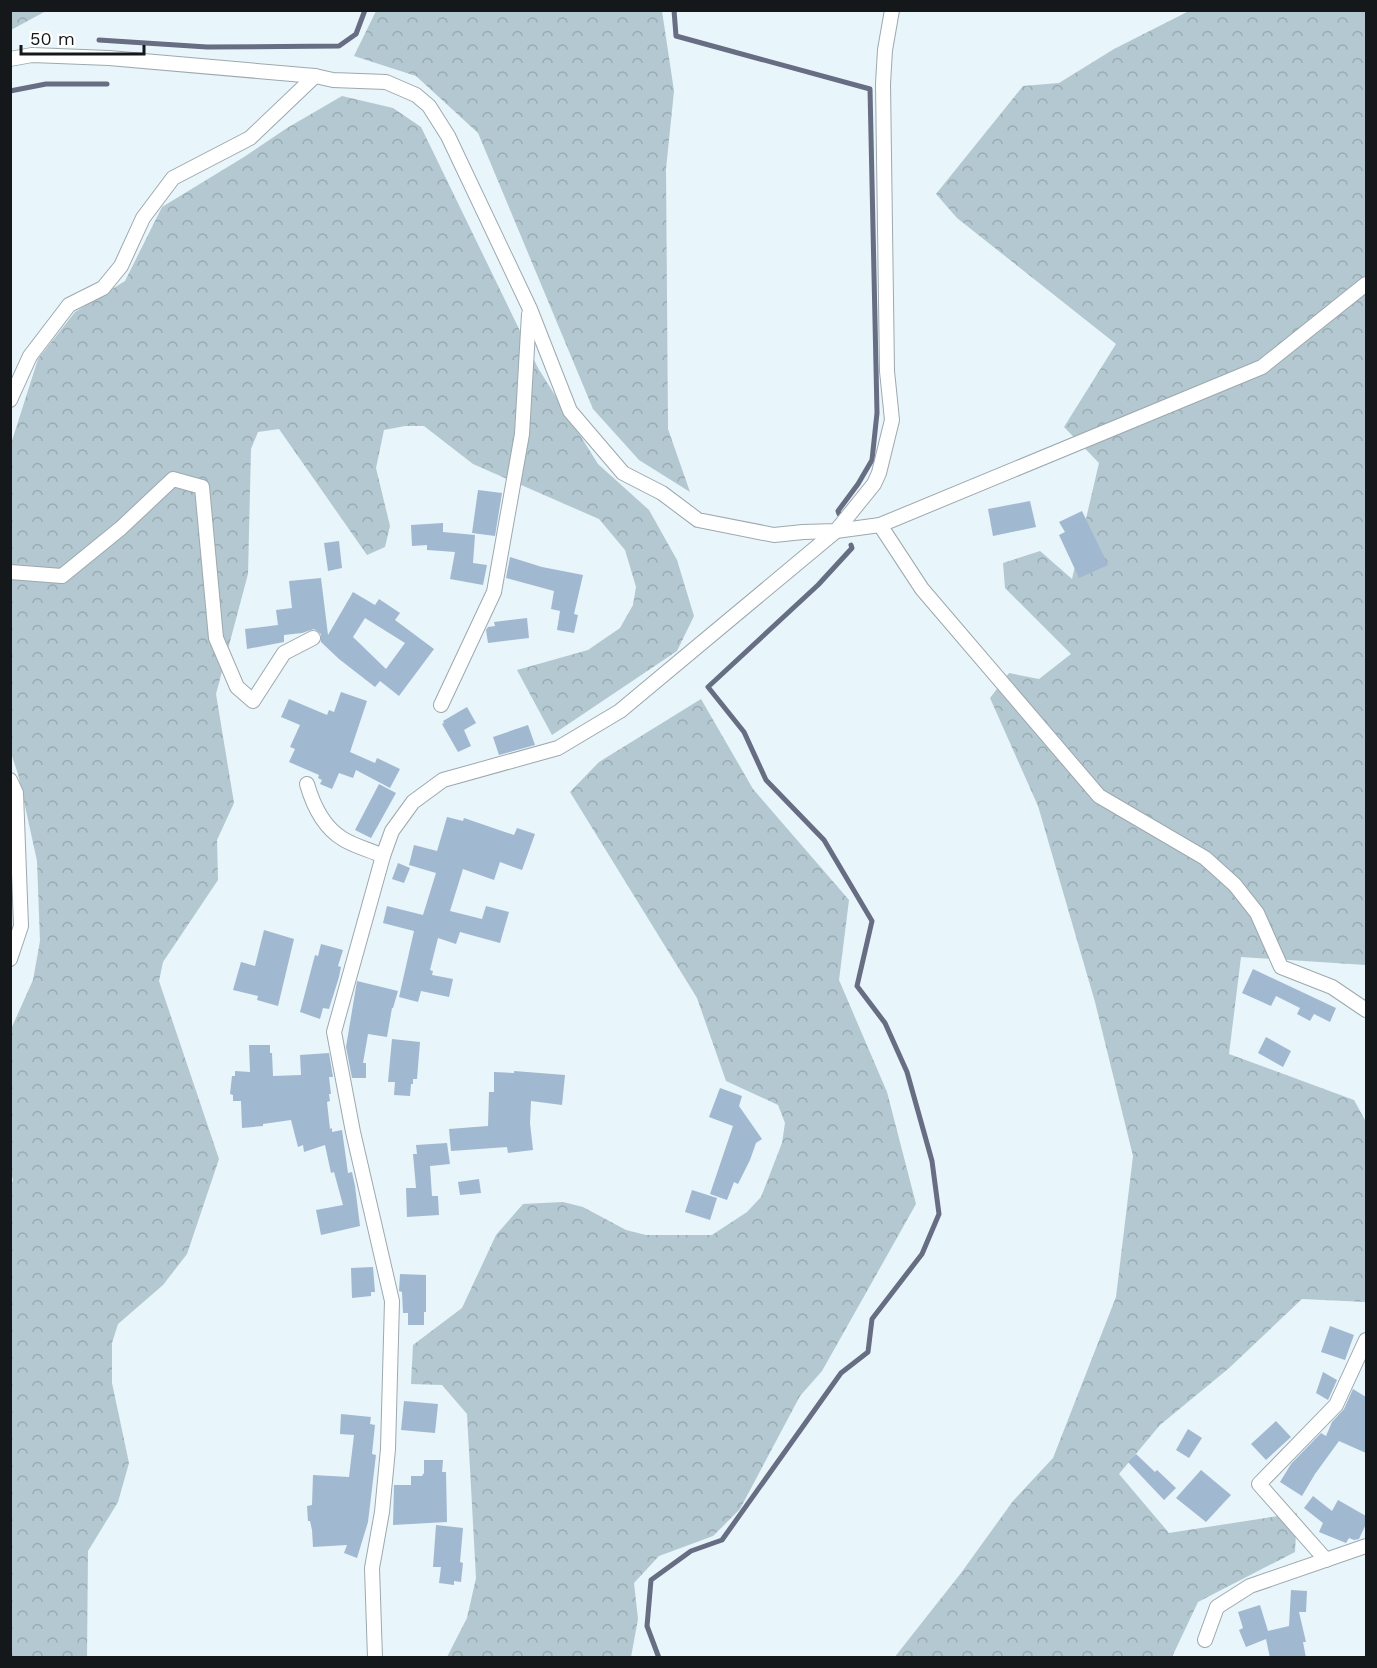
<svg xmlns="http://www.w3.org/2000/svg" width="1377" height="1668" viewBox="0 0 1377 1668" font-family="'Work Sans',sans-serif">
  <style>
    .forest { fill: url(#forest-crowns) }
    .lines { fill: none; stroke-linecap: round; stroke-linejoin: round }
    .stream { stroke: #676d82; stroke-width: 5 }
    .building { fill: #a1b8d1; fill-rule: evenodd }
    .street-casing { stroke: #9da9ae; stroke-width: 16 }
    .street { stroke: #fff; stroke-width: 14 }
  </style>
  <defs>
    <pattern id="forest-crowns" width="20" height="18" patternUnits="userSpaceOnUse" patternTransform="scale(1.5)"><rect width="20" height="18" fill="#b3c8d1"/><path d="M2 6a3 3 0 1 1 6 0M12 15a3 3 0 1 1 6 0" fill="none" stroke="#99abb3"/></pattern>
  </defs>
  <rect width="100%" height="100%" fill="#e8f5fa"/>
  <g class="forest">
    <path d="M 11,10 L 46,10 L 46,11 L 11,30 Z"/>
    <path d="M 376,11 L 662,11 L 674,91 L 666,169 L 668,429 L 690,492 L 639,460 L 593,409 L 478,133 L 416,76 L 354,56 Z"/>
    <path d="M 1189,11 L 1366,11 L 1366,965 L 1241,957 L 1229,1054 L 1354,1100 L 1366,1122 L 1366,1302 L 1302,1299 L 1228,1369 L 1160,1425 L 1119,1474 L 1169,1533 L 1297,1513 L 1295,1552 L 1198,1602 L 1172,1657 L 894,1658 L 961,1573 L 1013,1501 L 1053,1458 L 1116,1297 L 1133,1156 L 1095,1002 L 1038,806 L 990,698 L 1009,673 L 1039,679 L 1071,654 L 1005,588 L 1003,563 L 1040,551 L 1072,579 L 1099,463 L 1064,427 L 1116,344 L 957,218 L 936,194 L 1023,86 L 1059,83 L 1114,49 Z"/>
    <path d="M 342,96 L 393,108 L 421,127 L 538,368 L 598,464 L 649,510 L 677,560 L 694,616 L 677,651 L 552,735 L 517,670 L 588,650 L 620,628 L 633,605 L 636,587 L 625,550 L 599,519 L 473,464 L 424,426 L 405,426 L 384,430 L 376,468 L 390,526 L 385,547 L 367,555 L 279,429 L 258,432 L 251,449 L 248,574 L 216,694 L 234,803 L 217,840 L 218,880 L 163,962 L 159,981 L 219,1159 L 187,1254 L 163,1285 L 118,1324 L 112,1343 L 112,1383 L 129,1463 L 118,1502 L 88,1551 L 87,1657 L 11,1657 L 10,1187 L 13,1180 L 10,1170 L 11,1029 L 33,980 L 40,941 L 37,861 L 18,774 L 11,753 L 10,447 L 38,359 L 75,312 L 125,281 L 162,207 L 244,157 L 287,128 Z"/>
    <path d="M 701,699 L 753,789 L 849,900 L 839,980 L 887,1092 L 916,1204 L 822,1371 L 800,1396 L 740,1509 L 713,1536 L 659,1556 L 634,1583 L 638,1619 L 631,1657 L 447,1657 L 467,1618 L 476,1578 L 467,1414 L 442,1385 L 411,1384 L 413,1345 L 462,1308 L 496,1235 L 523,1204 L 563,1202 L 583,1207 L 626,1230 L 646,1235 L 712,1235 L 747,1212 L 761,1197 L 782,1143 L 785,1123 L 778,1105 L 726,1081 L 697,998 L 570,792 L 599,762 Z"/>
  </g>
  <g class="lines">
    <g class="stream">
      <path d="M 674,10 L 676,36 L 870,89 L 877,413 L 872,460 L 858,484 L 838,511 L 839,514"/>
      <path d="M 99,40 L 207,47 L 339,46 L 356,34 L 365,10"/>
      <path d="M 10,91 L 46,84 L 107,84"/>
      <path d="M 659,1658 L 647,1626 L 651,1580 L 691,1551 L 722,1540 L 841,1373 L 868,1352 L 872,1319 L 922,1254 L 939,1214 L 932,1161 L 907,1072 L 885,1023 L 857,986 L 872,921 L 824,840 L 766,780 L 744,732 L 708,687 L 818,585 L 852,548 L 851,545"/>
    </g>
  </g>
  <g class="building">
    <path d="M 478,490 L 502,493 L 495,536 L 472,533 Z"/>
    <path d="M 1030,501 L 1036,527 L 993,536 L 988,509 Z"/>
    <path d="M 1082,511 L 1108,565 L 1079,578 L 1059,535 L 1065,532 L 1059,522 Z"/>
    <path d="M 443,523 L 443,532 L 475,535 L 473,563 L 487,565 L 483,585 L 450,579 L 455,552 L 427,550 L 427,545 L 412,546 L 411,525 Z"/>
    <path d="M 339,541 L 342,568 L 328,571 L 324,543 Z"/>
    <path d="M 510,557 L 542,567 L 583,575 L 574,614 L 578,615 L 574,633 L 557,630 L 560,611 L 551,609 L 554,591 L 506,578 Z"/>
    <path d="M 321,578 L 328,635 L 353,592 L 375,605 L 379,599 L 400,613 L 395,620 L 434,649 L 399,696 L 380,681 L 375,687 L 339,659 L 321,642 L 321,634 L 314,629 L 302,633 L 284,635 L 284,642 L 247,649 L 245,629 L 278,625 L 276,610 L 292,608 L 289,581 ZM 365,618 L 405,643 L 386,669 L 353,637 Z"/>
    <path d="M 527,618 L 529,638 L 488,643 L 486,630 L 488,627 L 495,626 L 494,622 Z"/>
    <path d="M 341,692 L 367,701 L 350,752 L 375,763 L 377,758 L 400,769 L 390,788 L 356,770 L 353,778 L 339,773 L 332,789 L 320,784 L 322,780 L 318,778 L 319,775 L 289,762 L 295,749 L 290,747 L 300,725 L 281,717 L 289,699 L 327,715 L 329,710 L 334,712 Z"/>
    <path d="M 467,707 L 476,723 L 464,730 L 471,746 L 458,752 L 442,724 L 444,723 L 443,721 Z"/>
    <path d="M 528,725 L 535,745 L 499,755 L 493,737 Z"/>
    <path d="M 379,784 L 396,793 L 371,838 L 355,830 Z"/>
    <path d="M 447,817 L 463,821 L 464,818 L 514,835 L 517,828 L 535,834 L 522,870 L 500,862 L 494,880 L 463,869 L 450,911 L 482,919 L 486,906 L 509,912 L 500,943 L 460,932 L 456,944 L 438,938 L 430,970 L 433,971 L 432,975 L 453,979 L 449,997 L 421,991 L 418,1002 L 399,997 L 414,931 L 383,923 L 387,906 L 423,915 L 436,873 L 409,865 L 414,845 L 437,851 Z"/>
    <path d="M 398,863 L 410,868 L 404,883 L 392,879 Z"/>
    <path d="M 264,930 L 294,939 L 278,1006 L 257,1000 L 258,996 L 233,990 L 241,962 L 255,966 Z"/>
    <path d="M 321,944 L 343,950 L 338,966 L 341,967 L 339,977 L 329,1009 L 323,1008 L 320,1019 L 300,1012 L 315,955 L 318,956 Z"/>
    <path d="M 1253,969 L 1336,1008 L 1330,1022 L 1314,1014 L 1310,1021 L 1297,1014 L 1300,1008 L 1276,996 L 1271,1006 L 1242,993 Z"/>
    <path d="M 357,981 L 398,991 L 393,1008 L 392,1008 L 387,1037 L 368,1034 L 363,1063 L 366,1063 L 366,1078 L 352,1078 L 346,1047 Z"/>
    <path d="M 1266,1037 L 1291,1051 L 1283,1067 L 1258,1053 Z"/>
    <path d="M 392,1039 L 420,1042 L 417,1079 L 413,1079 L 413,1084 L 411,1084 L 410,1096 L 394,1095 L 395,1082 L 388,1082 Z"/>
    <path d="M 249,1045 L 270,1045 L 270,1053 L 272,1053 L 273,1076 L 301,1075 L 300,1055 L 329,1053 L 333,1077 L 329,1077 L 331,1094 L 329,1094 L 330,1101 L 327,1102 L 330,1129 L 332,1128 L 332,1132 L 342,1130 L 348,1173 L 352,1172 L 355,1186 L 360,1226 L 321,1235 L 316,1210 L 343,1205 L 334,1172 L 331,1173 L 325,1145 L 304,1152 L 303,1145 L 298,1147 L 291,1120 L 263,1124 L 263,1126 L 242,1128 L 241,1101 L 233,1101 L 233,1095 L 230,1094 L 232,1076 L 235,1076 L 235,1071 L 250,1072 Z"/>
    <path d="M 514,1071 L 565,1075 L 562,1105 L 531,1101 L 530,1123 L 533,1150 L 508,1153 L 507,1147 L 451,1151 L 449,1129 L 488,1126 L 489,1092 L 494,1092 L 494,1072 L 514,1073 Z"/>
    <path d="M 720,1088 L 742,1096 L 739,1106 L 762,1139 L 756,1143 L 750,1160 L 738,1184 L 734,1182 L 727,1200 L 710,1194 L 733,1126 L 709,1117 Z"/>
    <path d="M 447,1143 L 450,1164 L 430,1166 L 432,1196 L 438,1196 L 439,1215 L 407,1217 L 406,1188 L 416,1188 L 413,1154 L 417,1154 L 416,1145 Z"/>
    <path d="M 479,1179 L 481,1193 L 460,1195 L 458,1182 Z"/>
    <path d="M 692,1190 L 717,1198 L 710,1220 L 685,1212 Z"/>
    <path d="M 373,1267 L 375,1292 L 371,1292 L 371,1296 L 352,1298 L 351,1268 Z"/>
    <path d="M 400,1274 L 426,1275 L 426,1312 L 424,1312 L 424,1325 L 408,1325 L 408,1313 L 403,1313 L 402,1292 L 399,1291 Z"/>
    <path d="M 1330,1326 L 1354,1335 L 1345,1360 L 1321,1352 Z"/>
    <path d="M 1323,1372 L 1337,1380 L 1328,1400 L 1316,1393 Z"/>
    <path d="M 1353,1389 L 1366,1397 L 1366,1453 L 1339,1441 L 1315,1474 L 1302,1496 L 1280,1482 L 1291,1464 L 1321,1433 L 1326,1436 L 1332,1422 L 1344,1409 Z"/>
    <path d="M 404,1401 L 438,1404 L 435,1433 L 401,1430 Z"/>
    <path d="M 341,1414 L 371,1417 L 370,1424 L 375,1425 L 372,1454 L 376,1455 L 368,1522 L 357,1558 L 344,1553 L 347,1545 L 313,1547 L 312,1530 L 310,1521 L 308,1521 L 307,1506 L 312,1505 L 313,1475 L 349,1477 L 354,1435 L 340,1434 Z"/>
    <path d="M 1276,1421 L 1291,1437 L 1266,1460 L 1251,1444 Z"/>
    <path d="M 1188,1429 L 1202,1438 L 1189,1458 L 1176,1450 Z"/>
    <path d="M 1136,1454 L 1155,1472 L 1157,1470 L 1176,1488 L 1164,1500 L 1128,1462 Z"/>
    <path d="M 424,1460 L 443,1460 L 442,1472 L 446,1472 L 447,1522 L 393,1525 L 394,1485 L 411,1485 L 411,1476 L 422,1476 L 424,1473 Z"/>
    <path d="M 1201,1470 L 1231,1495 L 1206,1522 L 1176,1498 Z"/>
    <path d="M 1313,1496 L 1332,1511 L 1338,1500 L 1366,1516 L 1366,1524 L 1359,1539 L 1354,1540 L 1349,1538 L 1346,1543 L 1319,1532 L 1323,1523 L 1304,1508 Z"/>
    <path d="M 436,1525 L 463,1528 L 460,1562 L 463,1563 L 461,1582 L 454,1581 L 454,1585 L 439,1583 L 441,1567 L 433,1567 Z"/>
    <path d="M 1291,1590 L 1307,1591 L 1306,1612 L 1299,1612 L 1306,1642 L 1303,1642 L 1306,1658 L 1270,1658 L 1266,1639 L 1246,1647 L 1239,1630 L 1243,1628 L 1238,1612 L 1260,1605 L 1268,1631 L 1289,1626 Z"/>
  </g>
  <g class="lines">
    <g class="street-casing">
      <g id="street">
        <path d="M 10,59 L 32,55 L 109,58 L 315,76 L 333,80 L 386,82 L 416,95 L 429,106 L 448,136 L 530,309 L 570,411 L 623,473 L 662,493 L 698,520 L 774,535 L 803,532 L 836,531 L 880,525 L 1262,367 L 1366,284"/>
        <path d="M 10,400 L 30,356 L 69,305 L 103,288 L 121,266 L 143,218 L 173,178 L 250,138 L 315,76"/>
        <path d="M 880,525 L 922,589 L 1099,796 L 1205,858 L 1235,885 L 1257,913 L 1281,967 L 1332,987 L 1366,1010"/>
        <path d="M 10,572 L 62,576 L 121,528 L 173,479 L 202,487 L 216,638 L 237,687 L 253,701 L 284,653 L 313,638"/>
        <path d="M 441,705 L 494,592 L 522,434 L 529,314"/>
        <path d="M 10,780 L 16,793 L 21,926 L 10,959"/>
        <path d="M 307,784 C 313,805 323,827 343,839 C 354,846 370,850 383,856"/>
        <path d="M 1326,1560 L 1259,1484 L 1336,1405 L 1366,1340"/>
        <path d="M 1205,1640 L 1217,1607 L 1250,1586 L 1366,1546"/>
        <path d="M 375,1658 L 372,1568 L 382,1512 L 388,1449 L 392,1301 L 353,1132 L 334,1032 L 383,856 L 392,831 L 413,802 L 443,780 L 558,748 L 620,711 L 836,531 L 874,484 L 879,473 L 892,420 L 887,371 L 883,84 L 885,50 L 892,10"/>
      </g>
    </g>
    <use href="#street" class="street"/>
  </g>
  <rect width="1377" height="1668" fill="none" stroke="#14181a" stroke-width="24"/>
  <path d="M21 45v9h123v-9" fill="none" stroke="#14181a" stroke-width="3"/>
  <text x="30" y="45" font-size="18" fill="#14181a" stroke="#ffffff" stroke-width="4.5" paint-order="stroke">50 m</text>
</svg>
